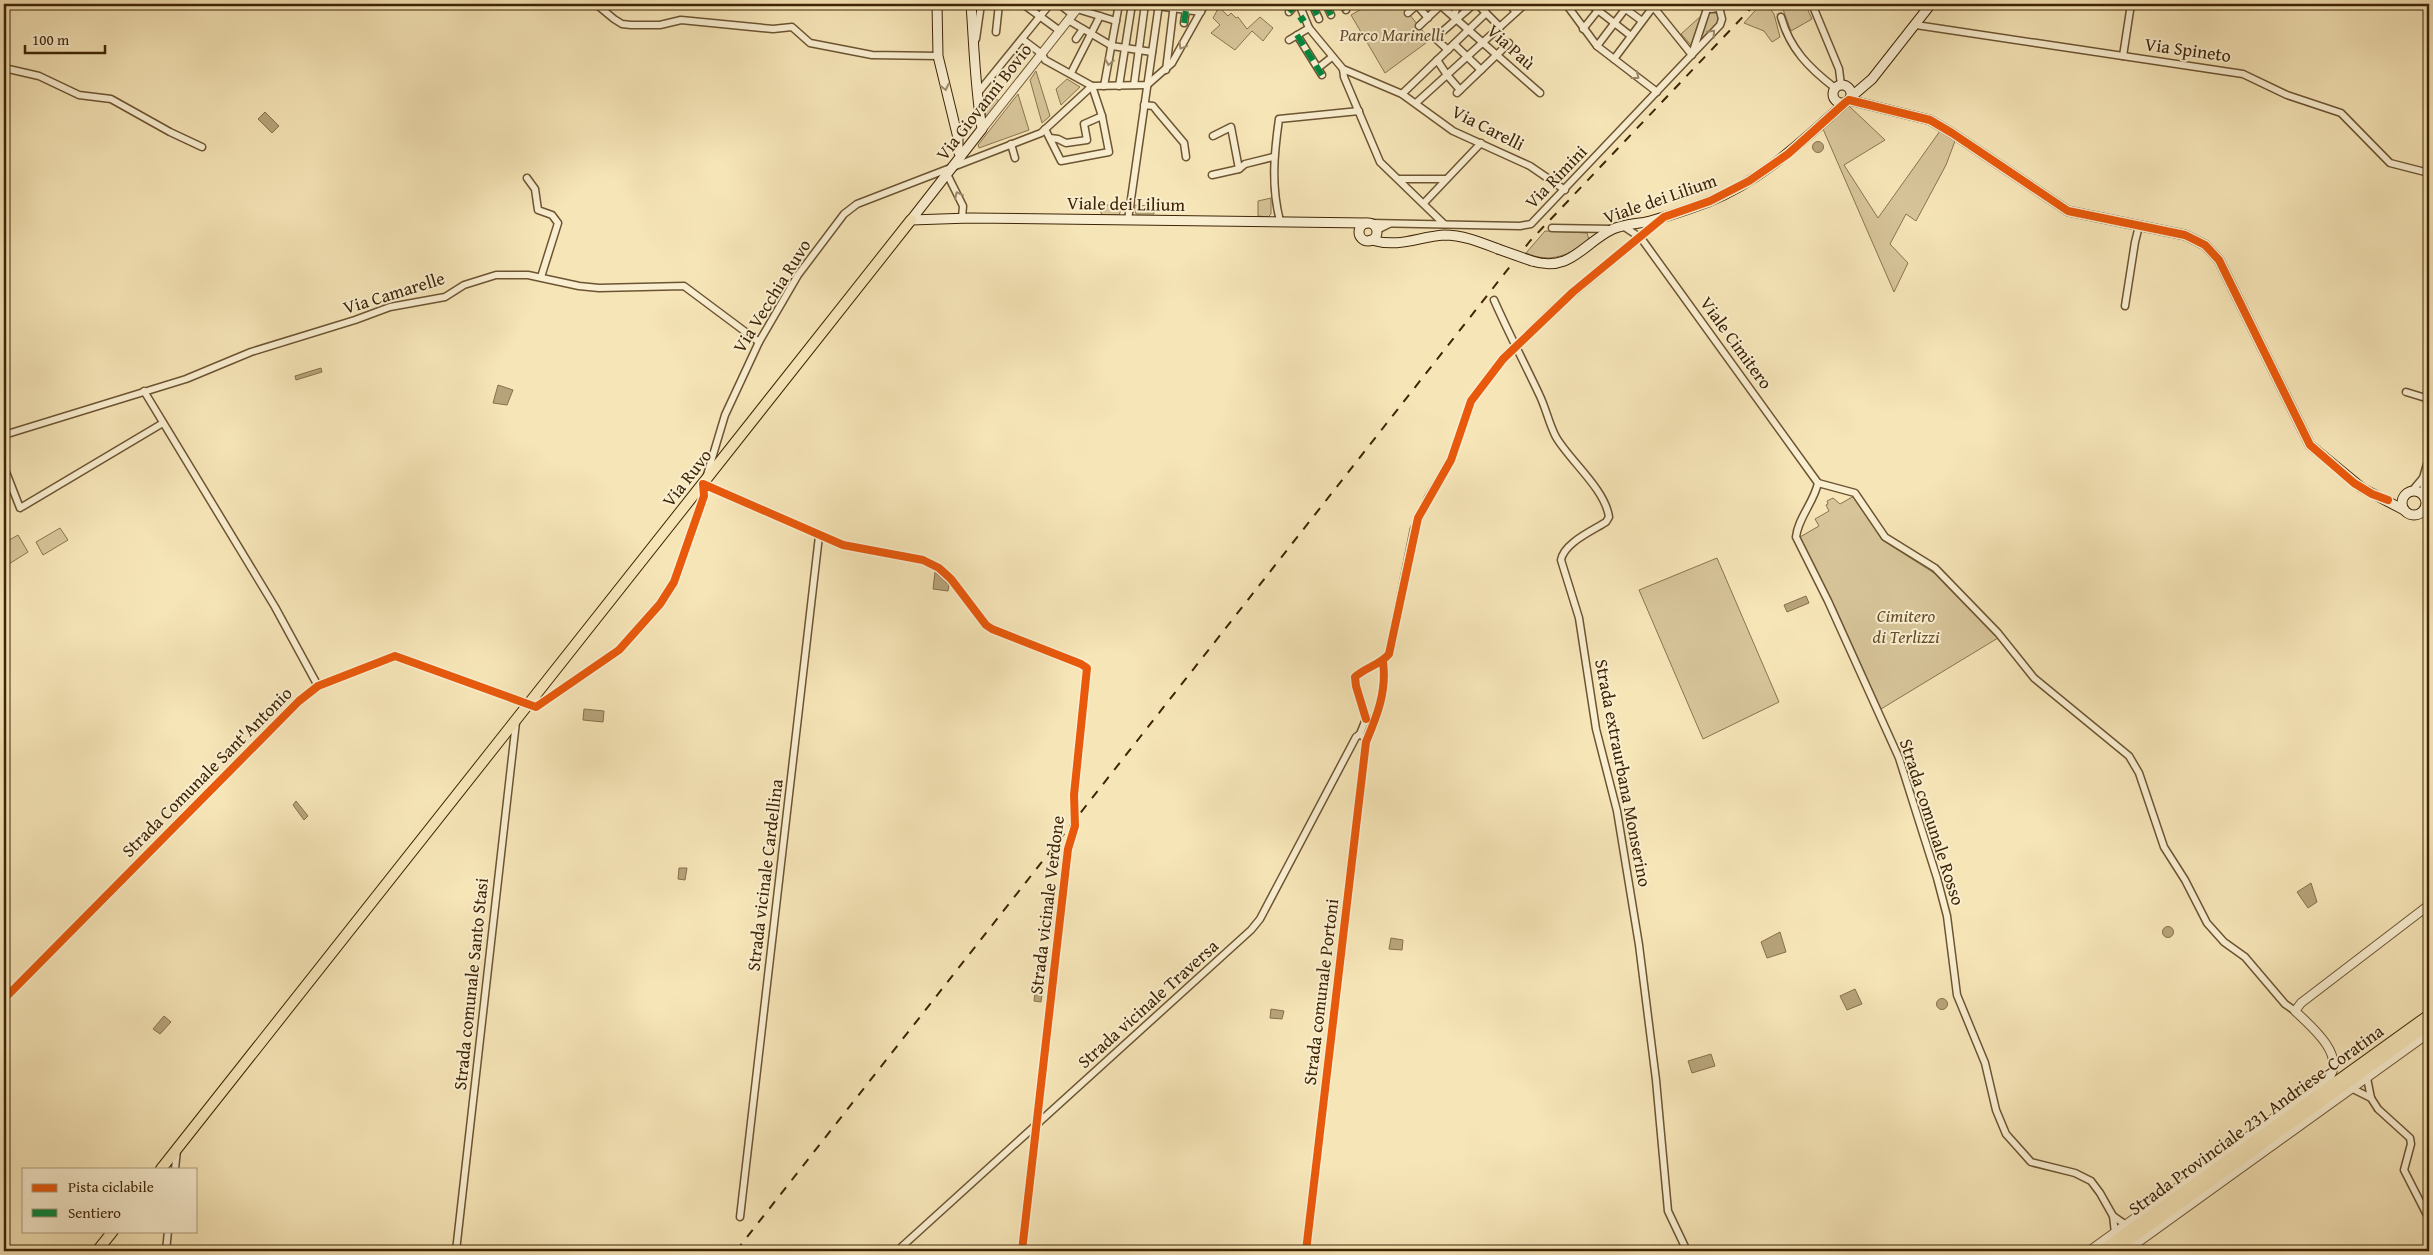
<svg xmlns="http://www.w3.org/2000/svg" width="2433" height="1255" viewBox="0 0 2433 1255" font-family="'Gentium Book Plus',serif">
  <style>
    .green { fill: #d7c499; stroke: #8a744f }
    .water { fill: #b7a37a; stroke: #87704b }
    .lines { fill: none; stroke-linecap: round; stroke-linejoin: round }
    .minor-tunnel { stroke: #d1be93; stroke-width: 6; stroke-dasharray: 6 3; stroke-linecap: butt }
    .minor-casing { stroke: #6c5432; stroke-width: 9 }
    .tertiary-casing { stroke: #6c5432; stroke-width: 10 }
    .secondary-casing { stroke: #3e2405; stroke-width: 11 }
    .primary-casing { stroke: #3e2405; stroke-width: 12 }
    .trunk-casing { stroke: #3e2405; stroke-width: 12 }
    .minor { stroke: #f9eed0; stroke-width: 6 }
    .tertiary { stroke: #f9eed0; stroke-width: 8 }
    .secondary { stroke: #f9eed0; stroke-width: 9 }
    .primary { stroke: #f6e5b7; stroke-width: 10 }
    .trunk { stroke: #f6e5b7; stroke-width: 10 }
    .rail { stroke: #3e2405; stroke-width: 2; stroke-dasharray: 9 9; stroke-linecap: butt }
    .secondary-bridge-casing { stroke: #3e2405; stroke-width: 11; stroke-linecap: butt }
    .secondary-bridge { stroke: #f9eed0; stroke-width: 9 }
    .quiet { stroke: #00873e; stroke-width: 6; stroke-dasharray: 12 6; stroke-linecap: butt }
    .cycleway-casing { stroke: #f9eed0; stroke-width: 11 }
    .cycleway { stroke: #e8590c; stroke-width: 8 }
    .oneway { stroke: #9c896a }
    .labels { text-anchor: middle; stroke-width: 4; stroke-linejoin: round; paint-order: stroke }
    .park-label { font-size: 18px; font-style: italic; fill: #644c2a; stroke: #f9eed0 }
    .street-label { font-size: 18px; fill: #3e2405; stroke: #f9eed0 }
  </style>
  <rect width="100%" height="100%" fill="#f6e5b7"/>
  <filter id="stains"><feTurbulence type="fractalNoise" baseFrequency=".004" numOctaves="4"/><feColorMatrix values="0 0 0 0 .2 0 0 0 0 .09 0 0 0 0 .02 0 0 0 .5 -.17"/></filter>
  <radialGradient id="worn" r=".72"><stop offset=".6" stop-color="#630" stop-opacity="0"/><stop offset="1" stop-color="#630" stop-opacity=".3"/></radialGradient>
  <g class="green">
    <path d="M 1370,4 L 1401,4 L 1430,40 L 1385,73 L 1351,15 Z"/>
    <path d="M 1761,4 L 1767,4 L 1774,14 L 1780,37 L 1772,42 L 1764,31 L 1744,23 Z"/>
    <path d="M 1781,4 L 1805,4 L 1812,19 L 1791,31 Z"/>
    <path d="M 1219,7 L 1228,16 L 1231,13 L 1236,18 L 1238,17 L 1247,29 L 1260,17 L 1273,28 L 1263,41 L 1252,31 L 1235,50 L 1211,33 L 1220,25 L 1213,18 Z"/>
    <path d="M 1712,12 L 1718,14 L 1718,22 L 1698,43 L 1708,15 Z"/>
    <path d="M 1701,16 L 1691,45 L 1681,34 Z"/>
    <path d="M 1036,71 L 1050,116 L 1042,123 L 1030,80 Z"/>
    <path d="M 1067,79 L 1080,87 L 1061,105 L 1056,89 Z"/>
    <path d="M 988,93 L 999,101 L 986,117 L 983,100 Z"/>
    <path d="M 1018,94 L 1029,130 L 979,148 L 978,145 Z"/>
    <path d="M 1849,106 L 1885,140 L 1844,165 L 1878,218 L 1940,131 L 1955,141 L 1946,165 L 1916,221 L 1906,214 L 1890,244 L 1908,263 L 1894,292 L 1823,129 Z"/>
    <path d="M 1271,198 L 1271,214 L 1268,217 L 1258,216 L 1258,201 Z"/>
    <path d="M 1100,205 L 1123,205 L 1119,215 L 1102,215 L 1099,208 Z"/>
    <path d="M 1134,205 L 1154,206 L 1154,214 L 1136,214 Z"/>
    <path d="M 1545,231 L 1587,233 L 1589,240 C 1569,255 1551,264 1526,253 Z"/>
    <path d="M 1854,496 L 1882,540 L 1934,573 L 1998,638 L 1881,709 L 1836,609 L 1800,537 L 1819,526 L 1815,519 L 1829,511 L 1826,505 L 1828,504 L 1827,501 L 1833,498 L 1840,504 Z"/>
    <path d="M 60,528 L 68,540 L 43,555 L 36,542 Z"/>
    <path d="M 18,535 L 28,552 L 4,567 L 4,543 Z"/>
    <path d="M 1717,558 L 1779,702 L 1703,739 L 1639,590 Z"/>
  </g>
  <g class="water">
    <path d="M 265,112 L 279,126 L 272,133 L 258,119 Z"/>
    <circle cx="1818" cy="147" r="5.5"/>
    <path d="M 321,368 L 322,372 L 296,380 L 295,376 Z"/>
    <path d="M 498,385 L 513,390 L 507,405 L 493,403 Z"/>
    <path d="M 935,572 L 949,585 L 948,591 L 933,589 Z"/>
    <path d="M 1806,596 L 1809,603 L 1787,612 L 1784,605 Z"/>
    <path d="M 584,709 L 604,711 L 603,722 L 583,720 Z"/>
    <path d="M 296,801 L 308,816 L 304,820 L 293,805 Z"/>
    <path d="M 679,868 L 687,868 L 685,880 L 678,879 Z"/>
    <path d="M 2311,883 L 2317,902 L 2308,908 L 2297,892 Z"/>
    <circle cx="2168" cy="932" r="5.5"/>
    <path d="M 1780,932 L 1786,952 L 1767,958 L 1761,942 Z"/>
    <path d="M 1391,938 L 1403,940 L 1402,950 L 1389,949 Z"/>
    <path d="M 1036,985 L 1043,986 L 1041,1002 L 1034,1001 Z"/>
    <path d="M 1855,989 L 1862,1004 L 1847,1010 L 1840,996 Z"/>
    <circle cx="1942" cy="1004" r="5.5"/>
    <path d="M 1271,1009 L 1284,1011 L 1282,1019 L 1270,1018 Z"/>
    <path d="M 164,1016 L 171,1022 L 160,1034 L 153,1029 Z"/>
    <path d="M 1711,1054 L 1715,1066 L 1692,1073 L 1688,1061 Z"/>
  </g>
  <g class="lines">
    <path class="minor-tunnel" d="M 1775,4 L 1781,17"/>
    <g class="minor-casing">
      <g id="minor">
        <path d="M 596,4 L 614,19 L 622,24 L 631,25 L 660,25 L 681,20 L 773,29 L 792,27 L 810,43 L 872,55 L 938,56"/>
        <path d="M 1023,4 L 1060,31"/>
        <path d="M 1059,4 L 1073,15"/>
        <path d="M 1143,4 L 1201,12"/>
        <path d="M 1299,4 L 1309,28 L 1343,69 L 1402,94 L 1453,131 L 1530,166 L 1565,190"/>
        <path d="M 1312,4 L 1319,19"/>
        <path d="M 1326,4 L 1331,15"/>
        <path d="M 1343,4 L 1346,10"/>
        <path d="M 1439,4 L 1540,93"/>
        <path d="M 1477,4 L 1500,27"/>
        <path d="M 1509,4 L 1516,12"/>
        <path d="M 1566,4 L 1597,46 L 1657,92"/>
        <path d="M 1590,4 L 1631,36"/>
        <path d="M 1619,4 L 1642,21"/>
        <path d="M 1651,4 L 1692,55"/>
        <path d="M 1699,4 C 1707,10 1715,11 1723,4"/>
        <path d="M 1812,4 L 1839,69 L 1841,85"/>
        <path d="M 1417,5 L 1428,18"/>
        <path d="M 1077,9 L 1116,21"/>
        <path d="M 1289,12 L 1296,4"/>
        <path d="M 1408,13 L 1418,4"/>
        <path d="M 1454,17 L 1457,4"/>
        <path d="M 1781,17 C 1790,49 1809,68 1835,88"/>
        <path d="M 1068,20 L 1112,46 L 1152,52"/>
        <path d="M 1184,23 L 1187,4"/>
        <path d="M 1916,25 L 2243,74 L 2287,95 L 2341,113 L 2390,163 L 2429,173"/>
        <path d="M 1419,26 L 1442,4"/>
        <path d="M 1583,29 L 1603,4"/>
        <path d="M 996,32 L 999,4"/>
        <path d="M 1297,35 L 1322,75"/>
        <path d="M 976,39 L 981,4"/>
        <path d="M 1022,39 L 1042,54 L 1045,60 L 1092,86"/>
        <path d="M 1076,39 L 1083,29"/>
        <path d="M 1289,40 L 1309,28"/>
        <path d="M 1454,44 L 1481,70"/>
        <path d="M 1597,46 L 1629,4"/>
        <path d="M 1448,50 L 1435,38 L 1474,4"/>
        <path d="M 1693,51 L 1707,9"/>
        <path d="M 2123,56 L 2131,4"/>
        <path d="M 1614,59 L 1653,7"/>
        <path d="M 1437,60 L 1447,75 L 1460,90"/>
        <path d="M 4,68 L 39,76 L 79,95 L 111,99 L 170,132 L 202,147"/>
        <path d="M 1318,68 L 1332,57"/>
        <path d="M 1343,69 L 1344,77 L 1380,162 L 1444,224"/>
        <path d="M 1166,70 L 1174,4"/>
        <path d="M 1071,73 L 1100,16"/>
        <path d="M 1134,85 L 1145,4"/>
        <path d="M 1104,86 L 1119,4"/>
        <path d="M 1119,86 L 1132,4"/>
        <path d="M 1457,93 L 1509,43"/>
        <path d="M 977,94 L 1050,4"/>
        <path d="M 1402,94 L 1486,13"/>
        <path d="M 1416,103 L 1525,4"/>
        <path d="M 1144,105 L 1153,106 L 1157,111 L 1184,143 L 1186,157"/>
        <path d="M 1045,129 L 1061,161 L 1109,152 L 1102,116 L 1092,86"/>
        <path d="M 1213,136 L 1231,127 L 1239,169 L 1245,164 L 1273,157"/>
        <path d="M 1050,138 L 1058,139 L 1066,143 L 1087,140 L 1084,124 L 1102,116"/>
        <path d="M 1011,144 L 1015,158"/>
        <path d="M 947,174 L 963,206 L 962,218"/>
        <path d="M 1212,175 L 1239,169"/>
        <path d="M 527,178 L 535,189 L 538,210 L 552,215 L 558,223 L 541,277"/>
        <path d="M 1400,179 L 1446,179"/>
        <path d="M 1424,203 L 1481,143"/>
        <path d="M 1128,220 L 1159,4"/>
        <path d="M 1280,221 C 1271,186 1274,154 1279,119 L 1359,111"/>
        <path d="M 1370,223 L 1520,226 L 1531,224 L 1720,25 L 1722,19 L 1719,7"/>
        <path d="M 1623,226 L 1641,238 L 1818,483"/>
        <path d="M 1552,228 L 1613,229"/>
        <path d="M 1377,230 L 1389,224"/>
        <path d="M 1494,300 C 1508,332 1524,362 1539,394 C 1546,408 1549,424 1556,437 C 1570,461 1605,489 1609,517 L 1606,522 C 1592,531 1564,543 1561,560 L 1579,618 L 1596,729 L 1617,811 L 1639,945 L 1656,1080 L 1668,1211 L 1687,1251"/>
        <path d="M 2125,306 L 2135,242 L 2139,226"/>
        <path d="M 144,391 L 275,607 L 318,686"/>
        <path d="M 2406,392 L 2429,399"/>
        <path d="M 4,435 L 186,379 L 251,352 L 355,320 L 390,307 L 445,297 L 464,285 L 496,275 L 528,275 L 579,286 L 599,288 L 684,286 L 759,342"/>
        <path d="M 4,467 L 20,508 L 163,423"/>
        <path d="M 707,475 L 725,415 L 759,342 L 798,275 L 844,214 L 857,204 L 1041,133 L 1092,86 L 1147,85 L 1172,63 L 1205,4"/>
        <path d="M 1818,483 C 1814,502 1798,518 1796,537 L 1828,601 L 1899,758 L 1937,878 L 1947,916 L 1957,995 L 1985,1063 L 1996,1110 L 2006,1134 L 2031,1162 L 2075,1173 L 2091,1181 L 2100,1193 L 2113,1216 L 2115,1233"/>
        <path d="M 1818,483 L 1855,493 L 1885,537 L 1935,568 L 1998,633 L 2034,678 L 2129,756 L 2139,773 L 2164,847 L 2185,880 L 2207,923 L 2224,942 L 2245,957 L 2285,1004 L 2295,1011"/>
        <path d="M 2412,491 L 2423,478"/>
        <path d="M 2424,495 L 2423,478 L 2429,457"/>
        <path d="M 1366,719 L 1356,686 L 1355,677 C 1366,667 1380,665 1389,654 L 1414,529 L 1428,498 L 1451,460 L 1471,401 L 1503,359 L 1554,309 L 1662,219"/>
        <path d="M 1362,736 L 1360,734 L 1366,719 L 1369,719"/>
        <path d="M 4,999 L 299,701 L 318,686 L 395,656 L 536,707 L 619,650 L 660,604 L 674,582 L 704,496 L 703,484 L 843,545 L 923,560 L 939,568 L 951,579 L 986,625 L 992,629 L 1081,664 L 1087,668 L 1074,795 L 1075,826 L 1068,849 L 1022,1251"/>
        <path d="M 2367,1078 L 2371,1098 L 2378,1109 L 2410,1138 L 2411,1144 L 2404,1170 L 2429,1219"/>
        <path d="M 2353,1089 L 2371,1098"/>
        <path d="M 175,1169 L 177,1150"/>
        <path d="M 2113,1216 L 2126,1225"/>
        <path d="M 740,1217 L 819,536"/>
        <path d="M 166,1251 L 168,1231"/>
        <path d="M 456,1251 L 516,722"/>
        <path d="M 897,1251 L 1251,930 L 1260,919 L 1356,737 L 1360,734"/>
        <path d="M 1306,1251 L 1366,742 C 1377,716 1387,691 1383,662"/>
      </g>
    </g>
    <g class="tertiary-casing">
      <g id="tertiary">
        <path d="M 982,129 L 1081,4"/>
        <path d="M 2089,1251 L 2329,1078 C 2346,1055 2311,1026 2295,1011 L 2301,1003 L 2429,905"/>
        <path d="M 2126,1251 L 2429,1033"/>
      </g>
    </g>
    <g class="secondary-casing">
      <g id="secondary">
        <path d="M 937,4 L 938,56 L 958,138 L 958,151 L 961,156"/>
        <circle cx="1842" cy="94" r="9"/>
        <path d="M 1851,97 L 1872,79 L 1931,4"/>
        <path d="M 1849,100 L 1930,120 L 1952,133 L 2068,211 L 2185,235 L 2205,245 L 2219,260 L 2310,445 L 2362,488 L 2404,510"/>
        <path d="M 911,220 L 970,218 L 1366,223"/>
        <path d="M 911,220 L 982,129 C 975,87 974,46 971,4"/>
        <circle cx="1368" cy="232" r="9"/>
        <path d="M 1371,240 C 1400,248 1417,237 1444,235 C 1463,235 1480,242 1498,249"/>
        <path d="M 1532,261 C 1571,273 1583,243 1613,229 C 1624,224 1638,224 1650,221 C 1669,216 1689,209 1708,202 C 1762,181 1803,140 1846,102"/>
        <circle cx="2414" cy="503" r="12"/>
      </g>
    </g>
    <g class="primary-casing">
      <g id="primary">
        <path d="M 161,1169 L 911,220"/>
        <path d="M 97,1251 L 113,1231"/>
      </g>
    </g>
    <g class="trunk-casing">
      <g id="trunk">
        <path d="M 2101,1251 L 2429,1015"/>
        <path d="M 2114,1251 L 2429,1024"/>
      </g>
    </g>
    <use href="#minor" class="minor"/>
    <use href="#tertiary" class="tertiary"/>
    <use href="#secondary" class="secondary"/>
    <use href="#primary" class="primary"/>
    <use href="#trunk" class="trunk"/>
    <path class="rail" d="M 736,1251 L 1530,241 L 1755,4"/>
    <g class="secondary-bridge-casing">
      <path id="secondary-bridge" d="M 1498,249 L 1532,261"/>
    </g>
    <use href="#secondary-bridge" class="secondary-bridge"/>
    <g class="quiet">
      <path d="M 1312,4 L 1319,19"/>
      <path d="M 1326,4 L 1331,15"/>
      <path d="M 1343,4 L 1346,10"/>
      <path d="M 1289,12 L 1296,4"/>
      <path d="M 1299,21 L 1305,17"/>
      <path d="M 1184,23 L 1187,4"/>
      <path d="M 1297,35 L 1322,75"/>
    </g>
    <g class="cycleway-casing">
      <g id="cycleway">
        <path d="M 1849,100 L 1930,120 L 1952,133 L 2068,211 L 2185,235 L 2205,245 L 2219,260 L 2310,445 L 2354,483 L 2372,494 L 2388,500"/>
        <path d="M 1366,719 L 1356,686 L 1355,677 C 1366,667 1380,665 1389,654 L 1418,518 L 1451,460 L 1471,401 L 1503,359 L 1573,292 L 1664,217 L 1710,201 L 1749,181 L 1788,154 L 1846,102"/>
        <path d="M 4,999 L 299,701 L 318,686 L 395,656 L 536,707 L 619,650 L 660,604 L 674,582 L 704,496 L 703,484 L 843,545 L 923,560 L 939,568 L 951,579 L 986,625 L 992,629 L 1081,664 L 1087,668 L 1074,795 L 1075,826 L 1068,849 L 1022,1251"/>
        <path d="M 1306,1251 L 1366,742 C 1377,716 1387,691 1383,662"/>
      </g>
    </g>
    <use href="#cycleway" class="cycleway"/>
  </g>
  <defs><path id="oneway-chevron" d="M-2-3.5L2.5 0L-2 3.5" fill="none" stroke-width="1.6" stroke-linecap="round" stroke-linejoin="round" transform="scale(1.25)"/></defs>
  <g class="oneway">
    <use href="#oneway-chevron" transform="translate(1712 33) rotate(-47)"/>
    <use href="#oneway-chevron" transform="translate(1182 46) rotate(121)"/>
    <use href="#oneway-chevron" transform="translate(1109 62) rotate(101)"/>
    <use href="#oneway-chevron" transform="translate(1636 76) rotate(37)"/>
    <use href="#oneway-chevron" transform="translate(945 87) rotate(77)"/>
    <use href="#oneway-chevron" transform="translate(958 195) rotate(-116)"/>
  </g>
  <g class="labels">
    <g class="park-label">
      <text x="1392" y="41">Parco Marinelli</text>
      <text x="1906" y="622">Cimitero<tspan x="1906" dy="21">di Terlizzi</tspan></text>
    </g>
    <g class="street-label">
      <text transform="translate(1511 47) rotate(42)" y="6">Via Paù</text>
      <text transform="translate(2188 50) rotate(8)" y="6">Via Spineto</text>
      <text transform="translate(984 102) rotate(-52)" y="6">Via Giovanni Bovio</text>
      <text transform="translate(1488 128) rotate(27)" y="6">Via Carelli</text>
      <text transform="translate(1556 177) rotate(-46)" y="6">Via Rimini</text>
      <text transform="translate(1660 199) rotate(-19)" y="6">Viale dei Lilium</text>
      <text transform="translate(1126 204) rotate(1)" y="6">Viale dei Lilium</text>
      <text transform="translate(394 293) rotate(-17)" y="6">Via Camarelle</text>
      <text transform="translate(772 296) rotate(-58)" y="6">Via Vecchia Ruvo</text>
      <text transform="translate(1736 343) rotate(54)" y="6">Viale Cimitero</text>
      <text transform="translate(687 478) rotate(-52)" y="6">Via Ruvo</text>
      <text transform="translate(207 772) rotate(-45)" y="6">Strada Comunale Sant'Antonio</text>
      <text transform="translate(1623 773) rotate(79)" y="6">Strada extraurbana Monserino</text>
      <text transform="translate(1932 822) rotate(72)" y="6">Strada comunale Rosso</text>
      <text transform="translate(765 875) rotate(-83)" y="6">Strada vicinale Cardellina</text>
      <text transform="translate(1047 905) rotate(-83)" y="6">Strada vicinale Verdone</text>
      <text transform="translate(471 984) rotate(-84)" y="6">Strada comunale Santo Stasi</text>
      <text transform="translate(1321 992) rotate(-83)" y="6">Strada comunale Portoni</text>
      <text transform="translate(1148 1004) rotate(-42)" y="6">Strada vicinale Traversa</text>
      <text transform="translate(2256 1120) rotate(-36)" y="6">Strada Provinciale 231 Andriese-Coratina</text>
    </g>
  </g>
  <rect width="2433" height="1255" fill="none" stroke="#f6e5b7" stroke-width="20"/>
  <rect x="5" y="5" width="2423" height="1245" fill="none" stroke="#3e2405" stroke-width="2.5"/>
  <rect x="10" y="10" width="2413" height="1235" fill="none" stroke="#3e2405"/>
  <rect x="22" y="1168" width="175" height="65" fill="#f9eed0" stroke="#ae9d7f"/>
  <rect x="32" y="1184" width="25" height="8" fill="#e8590c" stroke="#ae9d7f"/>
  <text x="68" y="1192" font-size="15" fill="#3e2405">Pista ciclabile</text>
  <rect x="32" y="1209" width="25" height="8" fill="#00873e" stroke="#ae9d7f"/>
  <text x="68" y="1218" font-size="15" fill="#3e2405">Sentiero</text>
  <path d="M25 45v8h80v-8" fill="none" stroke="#3e2405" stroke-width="2.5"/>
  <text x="32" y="45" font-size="15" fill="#3e2405" stroke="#f9eed0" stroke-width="4" paint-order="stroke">100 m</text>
  <rect width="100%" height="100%" filter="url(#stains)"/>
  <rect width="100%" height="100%" fill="url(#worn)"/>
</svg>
